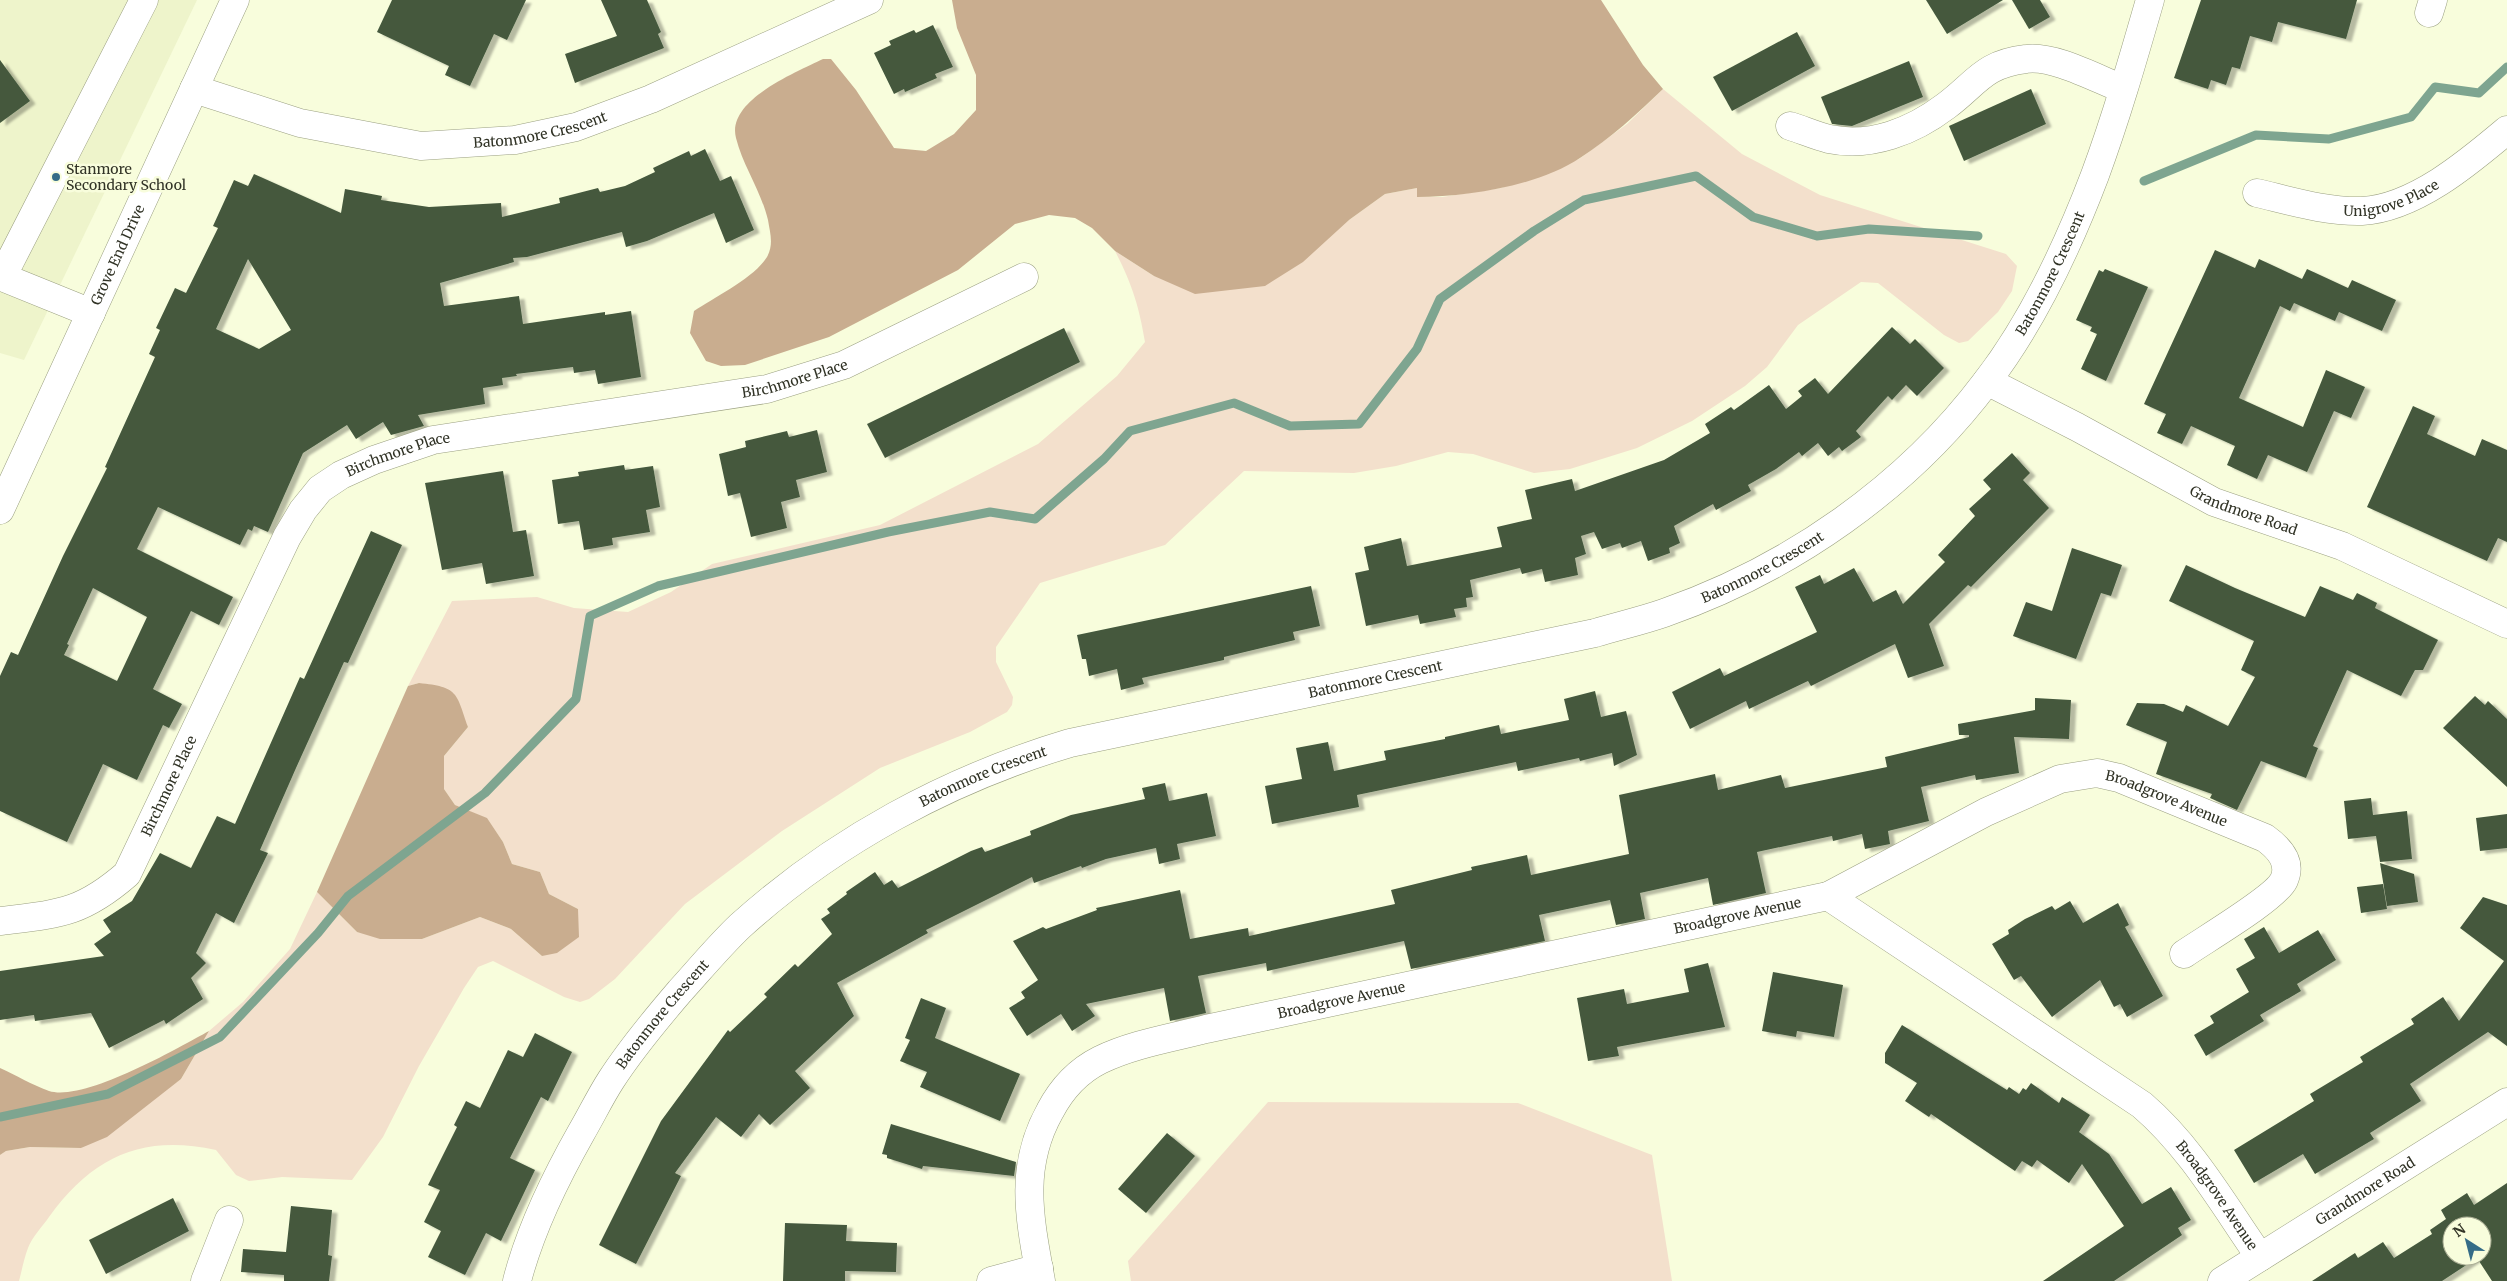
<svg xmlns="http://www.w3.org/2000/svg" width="2507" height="1281" viewBox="0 0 2507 1281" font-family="Merriweather,serif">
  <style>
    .built { fill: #eef4cb }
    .green { fill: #f3e0cc }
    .forest { fill: #c9ad8f }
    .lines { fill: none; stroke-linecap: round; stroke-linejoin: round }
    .stream { stroke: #7ea590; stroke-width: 9 }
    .building { fill: #44593e; fill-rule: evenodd; filter: url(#shadow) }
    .minor-casing { stroke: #9ba082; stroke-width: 29 }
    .minor { stroke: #fff; stroke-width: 28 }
    .poi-dot { fill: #356c87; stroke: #f8fddc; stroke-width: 2 }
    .labels { text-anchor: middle; stroke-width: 5; stroke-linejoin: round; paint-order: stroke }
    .street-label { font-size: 14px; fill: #313326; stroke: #f8fddc }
    .poi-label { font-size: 14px; fill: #313326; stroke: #f8fddc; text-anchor: start }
  </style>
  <defs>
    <filter id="shadow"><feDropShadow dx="5.5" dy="3" stdDeviation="1" flood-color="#0004"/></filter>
  </defs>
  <rect width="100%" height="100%" fill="#f8fddc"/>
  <path class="built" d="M 0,0 L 197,0 L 24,360 L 0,353 Z"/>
  <g class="green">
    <path d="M 1663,89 L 1742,154 L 1820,195 L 2006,254 L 2017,266 L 2012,291 L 1998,312 L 1968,341 L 1959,343 L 1944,335 L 1878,283 L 1861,282 L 1798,325 L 1767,367 L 1745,386 L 1692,421 L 1637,448 L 1570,469 L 1534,473 L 1473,454 L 1448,452 L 1396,466 L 1354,473 L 1244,471 L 1165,545 L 1040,583 L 996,647 L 996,662 L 1013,697 L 1012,705 L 1007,712 L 970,732 L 880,768 L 782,831 L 685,904 L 615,979 L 589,999 L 580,1002 L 564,997 L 493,961 L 478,967 L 464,988 L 419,1066 L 383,1137 L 352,1180 L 282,1177 L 249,1181 L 236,1175 L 216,1150 C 143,1134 93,1156 49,1217 C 43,1226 32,1237 28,1248 C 24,1258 22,1270 19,1281 L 0,1281 L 0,1155 L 6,1151 L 30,1147 L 81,1148 L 181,1079 L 209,1031 L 243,1002 L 290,949 L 317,892 L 357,932 L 422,939 L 480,917 L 511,929 L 542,956 L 578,909 L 549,894 L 540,872 L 512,864 L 503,842 L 487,819 L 455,805 L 444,789 L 444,756 L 468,727 L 419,683 L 408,686 L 452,601 L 537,597 L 574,608 L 628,612 L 671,592 L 712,564 L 880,525 L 1038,444 L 1117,376 L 1145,342 C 1139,306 1132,284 1115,251 L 1154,276 L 1349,220 L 1385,194 L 1417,188 L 1418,197 L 1442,197 L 1501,188 L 1579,159 L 1627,124 Z"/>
    <path d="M 1268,1102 L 1518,1103 L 1652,1155 L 1672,1281 L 1131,1281 L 1128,1261 Z"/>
  </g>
  <g class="forest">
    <path d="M 952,0 L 1601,0 L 1643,65 L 1663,89 C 1637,114 1611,138 1580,158 C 1538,186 1467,197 1417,197 L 1417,188 L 1385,194 L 1349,220 L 1303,262 L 1265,286 L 1195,294 L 1154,276 L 1115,251 L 1092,228 L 1075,218 L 1049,215 L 1015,224 L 958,270 L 829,337 L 745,365 L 721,366 L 706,361 L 690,333 L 694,311 C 715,297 754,278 767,257 C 774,244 770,233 768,220 C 761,191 743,166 736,138 C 726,100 797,72 823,59 L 831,59 L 856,90 L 894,148 L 926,151 L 954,134 L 976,110 L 976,75 L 957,28 Z"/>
    <path d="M 419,683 C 458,687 456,692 468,727 L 444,756 L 444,789 L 455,805 L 487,818 L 503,842 L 512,864 L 540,872 L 549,894 L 578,909 L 579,937 L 557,953 L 542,956 L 511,929 L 480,917 L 422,939 L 380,939 L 357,932 L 317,892 L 408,686 Z"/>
    <path d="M 209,1031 L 181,1079 L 107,1137 L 81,1148 L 30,1147 L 6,1151 L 0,1155 L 0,1068 C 16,1075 32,1085 49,1091 C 84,1102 176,1049 209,1031 Z"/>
  </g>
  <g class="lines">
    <g class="stream">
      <path d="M 2144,181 L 2256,135 L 2329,139 L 2411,117 L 2435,87 L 2479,93 L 2507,67"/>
      <path d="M 0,1117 L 108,1094 L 220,1037 L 318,933 L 348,896 L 485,793 L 576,699 L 590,616 L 658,586 L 888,532 L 990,512 L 1035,519 L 1104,459 L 1130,431 L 1234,403 L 1290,426 L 1359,424 L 1417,349 L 1440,299 L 1534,231 L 1584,200 L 1696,176 L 1753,217 L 1817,236 L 1869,229 L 1978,236"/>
    </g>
  </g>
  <g class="building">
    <path d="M 392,0 L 526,0 L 507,40 L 494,34 L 470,86 L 445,75 L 449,66 L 377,32 Z"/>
    <path d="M 601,0 L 647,0 L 661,32 L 658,34 L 664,48 L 575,83 L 565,54 L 617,36 Z"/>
    <path d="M 1926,0 L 2003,0 L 1947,34 Z"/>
    <path d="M 2012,0 L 2040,0 L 2050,17 L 2029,29 Z"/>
    <path d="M 2201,0 L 2357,0 L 2346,39 L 2278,22 L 2272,42 L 2250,36 L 2240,69 L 2232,67 L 2226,85 L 2211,80 L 2208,89 L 2174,78 Z"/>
    <path d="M 933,25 L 953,67 L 935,74 L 937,78 L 905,92 L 904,89 L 894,94 L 874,53 L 891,45 L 889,41 L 914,30 L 916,33 Z"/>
    <path d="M 1797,32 L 1815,66 L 1732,111 L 1713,77 Z"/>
    <path d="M 0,60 L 30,101 L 0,123 Z"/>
    <path d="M 1909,61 L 1923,97 L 1852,126 L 1832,124 L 1821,97 Z"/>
    <path d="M 2031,89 L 2046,124 L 1964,161 L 1949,126 Z"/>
    <path d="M 705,149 L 720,181 L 731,176 L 754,230 L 726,243 L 714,213 L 647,241 L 626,247 L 622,232 L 527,257 L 513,258 L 514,262 L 440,283 L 444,306 L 519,296 L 523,324 L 605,312 L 605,315 L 631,311 L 641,377 L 598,384 L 595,370 L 574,373 L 573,367 L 516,374 L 517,376 L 502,378 L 503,385 L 483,388 L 485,404 L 418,415 L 424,426 L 391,435 L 383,422 L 356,439 L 347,425 L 303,453 L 268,532 L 254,526 L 252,531 L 248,529 L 240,545 L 158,507 L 137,549 L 233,597 L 219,625 L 191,611 L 153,689 L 182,704 L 169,728 L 163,725 L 137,780 L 103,764 L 67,842 L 0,811 L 0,676 L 11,652 L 18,655 L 63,556 L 107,468 L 105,467 L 155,357 L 149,354 L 160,330 L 156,328 L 175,288 L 186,293 L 218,228 L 213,226 L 234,180 L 248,186 L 254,174 L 341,213 L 345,189 L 382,196 L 381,200 L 429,207 L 501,203 L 502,217 L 560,203 L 559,198 L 598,188 L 600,192 L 625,186 L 655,172 L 653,168 L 689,151 L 691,156 ZM 248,259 L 291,330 L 259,349 L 216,329 ZM 93,588 L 147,617 L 117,681 L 64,655 L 69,645 L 67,644 Z"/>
    <path d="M 2215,250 L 2255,268 L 2259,259 L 2302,279 L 2307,269 L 2348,288 L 2352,280 L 2396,300 L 2382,331 L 2339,312 L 2335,321 L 2294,303 L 2290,311 L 2280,306 L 2239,398 L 2303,427 L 2326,370 L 2365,387 L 2351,418 L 2334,411 L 2307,472 L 2268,455 L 2257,479 L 2227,465 L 2235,446 L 2191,426 L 2182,444 L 2157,433 L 2166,414 L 2144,404 Z"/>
    <path d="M 2105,269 L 2148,287 L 2106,381 L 2081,369 L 2097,334 L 2090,331 L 2092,327 L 2076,320 L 2099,270 L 2103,272 Z"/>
    <path d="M 1892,327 L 1910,344 L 1915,339 L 1944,368 L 1917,396 L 1906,385 L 1892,400 L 1888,396 L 1856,431 L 1861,437 L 1842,451 L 1839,447 L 1828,456 L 1818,443 L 1802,456 L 1799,452 L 1776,469 L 1748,485 L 1751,491 L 1716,510 L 1713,504 L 1674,526 L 1680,543 L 1669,548 L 1670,553 L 1648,561 L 1641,541 L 1622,548 L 1620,543 L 1602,549 L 1594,532 L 1581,536 L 1586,554 L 1575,558 L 1578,575 L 1545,582 L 1542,569 L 1522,574 L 1520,568 L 1470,580 L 1473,597 L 1466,598 L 1467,607 L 1454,609 L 1456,617 L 1420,624 L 1418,615 L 1366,626 L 1355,573 L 1369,570 L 1364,547 L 1401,538 L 1407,566 L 1502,547 L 1497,527 L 1532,519 L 1525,490 L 1572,479 L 1575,491 L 1664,460 L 1710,433 L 1705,424 L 1731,407 L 1734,410 L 1769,385 L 1786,409 L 1802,396 L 1798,391 L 1815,378 L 1828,394 Z"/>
    <path d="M 1064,328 L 1080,362 L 885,458 L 867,424 Z"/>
    <path d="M 2413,406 L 2435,416 L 2427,434 L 2475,456 L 2482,439 L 2507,450 L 2507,542 L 2498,538 L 2487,561 L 2367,507 Z"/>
    <path d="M 817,430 L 827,472 L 796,480 L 800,497 L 781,502 L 787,528 L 751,537 L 740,493 L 728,496 L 719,454 L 746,447 L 745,441 L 787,431 L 789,437 Z"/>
    <path d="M 2012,453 L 2030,473 L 2023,480 L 2049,508 L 1971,587 L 1968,585 L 1929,624 L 1944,666 L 1908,678 L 1895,644 L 1811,686 L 1808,681 L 1749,709 L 1746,701 L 1690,729 L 1672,692 L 1720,668 L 1724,676 L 1817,632 L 1795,587 L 1820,575 L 1824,584 L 1854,568 L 1873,602 L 1896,590 L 1903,604 L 1945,562 L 1938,555 L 1975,516 L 1969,509 L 1991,489 L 1983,480 Z"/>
    <path d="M 624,465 L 625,470 L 653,466 L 660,507 L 646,510 L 650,532 L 612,538 L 613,545 L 584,550 L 579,521 L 558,524 L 552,480 L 579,476 L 578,472 Z"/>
    <path d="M 503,471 L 513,532 L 526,530 L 534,576 L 486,584 L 482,563 L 442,570 L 425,483 Z"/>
    <path d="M 371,531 L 402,545 L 348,663 L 344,662 L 296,768 L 260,850 L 268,853 L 234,923 L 216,913 L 196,953 L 206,963 L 191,978 L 203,999 L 166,1024 L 164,1020 L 109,1048 L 91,1013 L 35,1021 L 34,1015 L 0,1020 L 0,971 L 104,956 L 94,944 L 111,932 L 103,920 L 132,901 L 160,853 L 191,868 L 217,816 L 235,824 L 300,677 L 304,679 Z"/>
    <path d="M 2072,548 L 2122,565 L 2111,596 L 2101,593 L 2076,659 L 2013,636 L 2026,602 L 2052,611 Z"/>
    <path d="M 2186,565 L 2235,588 L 2305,617 L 2320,586 L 2353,600 L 2357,593 L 2377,603 L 2375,608 L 2438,640 L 2423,670 L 2415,670 L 2401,696 L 2347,670 L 2313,746 L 2318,748 L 2306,778 L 2261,761 L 2237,810 L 2210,798 L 2212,794 L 2156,774 L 2167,742 L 2126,725 L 2137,703 L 2164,704 L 2183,712 L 2186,705 L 2228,726 L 2255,677 L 2241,670 L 2254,641 L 2169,601 Z"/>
    <path d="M 1311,586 L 1320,626 L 1293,632 L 1295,640 L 1224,657 L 1224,660 L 1142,678 L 1144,684 L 1121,690 L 1117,669 L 1089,676 L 1086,659 L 1082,659 L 1077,635 Z"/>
    <path d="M 1595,691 L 1601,717 L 1626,711 L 1637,755 L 1614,766 L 1612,753 L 1580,761 L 1579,758 L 1518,771 L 1516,762 L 1357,795 L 1359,807 L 1272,824 L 1265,786 L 1302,779 L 1296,748 L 1328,742 L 1334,771 L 1386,760 L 1384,751 L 1445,739 L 1445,737 L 1499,725 L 1501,734 L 1569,720 L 1564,699 Z"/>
    <path d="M 2475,696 L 2485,705 L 2488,701 L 2507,719 L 2507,787 L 2443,728 Z"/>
    <path d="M 2035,698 L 2071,700 L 2069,739 L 2014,737 L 2019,773 L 1976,780 L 1975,775 L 1921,787 L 1929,821 L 1888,831 L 1890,844 L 1865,849 L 1862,834 L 1833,841 L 1832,836 L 1757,852 L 1766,893 L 1713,905 L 1708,878 L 1640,893 L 1645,919 L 1616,925 L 1610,900 L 1539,915 L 1545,941 L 1411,969 L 1404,941 L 1267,971 L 1266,963 L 1198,976 L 1206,1013 L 1170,1021 L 1164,988 L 1086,1004 L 1095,1016 L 1072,1031 L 1061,1014 L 1027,1036 L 1009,1008 L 1025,998 L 1021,992 L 1038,980 L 1013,941 L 1043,927 L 1046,929 L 1097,910 L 1096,908 L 1180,890 L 1190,939 L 1248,928 L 1249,936 L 1395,904 L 1391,890 L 1472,870 L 1471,867 L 1527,855 L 1531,875 L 1629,854 L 1619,795 L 1715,774 L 1718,790 L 1781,775 L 1785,788 L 1887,767 L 1885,757 L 1969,737 L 1969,735 L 1959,735 L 1958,724 L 2035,710 Z"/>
    <path d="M 1165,783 L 1169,801 L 1207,793 L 1216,836 L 1177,844 L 1180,859 L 1159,864 L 1156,848 L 1106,859 L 1082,868 L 1081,866 L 1034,883 L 1032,877 L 926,930 L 928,933 L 837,983 L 854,1016 L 795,1071 L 810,1088 L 770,1125 L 759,1114 L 741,1137 L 716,1117 L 675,1173 L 681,1176 L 636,1264 L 599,1245 L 661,1121 L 728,1030 L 730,1032 L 767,997 L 764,994 L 795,964 L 798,967 L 832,934 L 821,919 L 830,913 L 827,909 L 847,894 L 846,892 L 875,872 L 884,885 L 892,880 L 898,888 L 971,851 L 982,847 L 985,852 L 1031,835 L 1030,831 L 1071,815 L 1145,799 L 1142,788 Z"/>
    <path d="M 2371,798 L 2373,815 L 2407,811 L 2412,859 L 2380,862 L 2376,836 L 2348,839 L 2344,801 Z"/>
    <path d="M 2507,814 L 2507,848 L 2480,851 L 2476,818 Z"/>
    <path d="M 2380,863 L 2414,874 L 2418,902 L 2387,906 Z"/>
    <path d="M 2383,884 L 2387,909 L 2361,913 L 2357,887 Z"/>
    <path d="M 2483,897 L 2507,905 L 2507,1046 L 2488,1032 L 2410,1084 L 2421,1101 L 2370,1133 L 2374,1139 L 2315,1174 L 2303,1154 L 2254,1183 L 2234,1150 L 2314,1101 L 2310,1094 L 2363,1062 L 2360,1057 L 2414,1024 L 2411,1019 L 2443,997 L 2459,1021 L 2504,961 L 2460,928 Z"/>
    <path d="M 2070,901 L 2083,923 L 2118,903 L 2129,925 L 2125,927 L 2163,996 L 2127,1017 L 2120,1004 L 2114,1007 L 2100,980 L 2052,1017 L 2021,976 L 2014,980 L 1992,944 L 2009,934 L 2008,930 L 2025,919 L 2052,906 L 2055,910 Z"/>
    <path d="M 2264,927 L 2279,953 L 2318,930 L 2336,960 L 2297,984 L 2301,991 L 2260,1015 L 2264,1021 L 2206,1056 L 2194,1035 L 2214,1023 L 2210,1016 L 2249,992 L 2236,969 L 2255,958 L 2244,939 Z"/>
    <path d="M 1708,963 L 1725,1027 L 1617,1047 L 1619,1056 L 1588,1061 L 1577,998 L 1624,989 L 1627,1004 L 1689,992 L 1684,969 Z"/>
    <path d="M 1773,972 L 1843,985 L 1834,1037 L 1797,1031 L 1796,1037 L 1762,1031 Z"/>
    <path d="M 921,998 L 946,1008 L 935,1038 L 1020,1074 L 1000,1121 L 920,1087 L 927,1072 L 900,1061 L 910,1040 L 905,1038 Z"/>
    <path d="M 1902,1025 L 2007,1090 L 2009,1087 L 2019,1094 L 2023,1088 L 2026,1090 L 2031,1083 L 2059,1103 L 2062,1097 L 2090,1115 L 2079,1132 L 2109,1154 L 2142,1204 L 2171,1187 L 2191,1220 L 2178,1228 L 2182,1235 L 2114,1281 L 2043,1281 L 2124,1226 L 2082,1164 L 2069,1183 L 2037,1160 L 2032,1167 L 2022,1161 L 2015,1171 L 1931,1114 L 1929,1117 L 1905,1101 L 1917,1083 L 1885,1063 L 1885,1053 Z"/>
    <path d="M 535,1033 L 572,1052 L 548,1101 L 541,1097 L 510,1158 L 535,1170 L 501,1241 L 486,1233 L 465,1275 L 428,1257 L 441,1231 L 424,1222 L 440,1190 L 428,1185 L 457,1127 L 454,1125 L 466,1101 L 480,1108 L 508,1050 L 523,1057 Z"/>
    <path d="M 891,1124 L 1016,1162 L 1014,1176 L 923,1166 L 922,1169 L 887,1158 L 887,1155 L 882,1154 Z"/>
    <path d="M 1167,1133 L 1195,1156 L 1146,1213 L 1118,1189 Z"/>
    <path d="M 2507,1183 L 2507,1281 L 2492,1281 L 2477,1258 L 2442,1281 L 2312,1281 L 2355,1253 L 2358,1258 L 2383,1242 L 2394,1258 L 2432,1234 L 2430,1230 L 2446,1219 L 2441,1210 L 2467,1193 L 2474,1205 ZM 2452,1226 L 2482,1226 L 2482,1256 L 2452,1256 Z"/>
    <path d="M 173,1198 L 189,1231 L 106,1274 L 89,1240 Z"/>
    <path d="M 291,1206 L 332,1210 L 328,1255 L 332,1256 L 329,1281 L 284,1281 L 284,1275 L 241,1272 L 243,1249 L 286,1252 Z"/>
    <path d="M 785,1223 L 847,1225 L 846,1241 L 897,1243 L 896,1272 L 845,1271 L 845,1281 L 783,1281 Z"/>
  </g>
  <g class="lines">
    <g class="minor-casing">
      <g id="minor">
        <path d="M 2429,13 L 2433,0"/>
        <path id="s1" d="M 194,89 L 300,123 L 421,146 L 515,140 L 576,127 L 651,99 L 869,0"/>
        <path d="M 1790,126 C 1803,130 1816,136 1829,139 C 1871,148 1913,131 1946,106 C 1977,83 1983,64 2026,59 C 2054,55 2097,79 2123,89"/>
        <path id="s2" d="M 2257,193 C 2291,201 2327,212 2362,211 C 2415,208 2469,162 2507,130"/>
        <path d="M 91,313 L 2,277 L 144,0"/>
        <path id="s3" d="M 1987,381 L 2077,427 L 2214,502 L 2342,546 L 2507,624"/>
        <path id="s4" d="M 0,510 L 235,0"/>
        <path id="s5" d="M 1828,896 L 2142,1105 C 2191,1147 2223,1204 2260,1257"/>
        <path id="s6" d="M 0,921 C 58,914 81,914 127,874 L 287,537 L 303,510 L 320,489 L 341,475 L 374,460 L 433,440 L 767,389 L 844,365 L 1024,277"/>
        <path d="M 205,1281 L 229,1220"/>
        <path id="s7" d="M 517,1281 C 530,1230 555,1179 581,1133 C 591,1116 600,1097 611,1080 C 631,1049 656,1019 680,991 C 700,969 719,946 740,926 C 834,841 949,779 1070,743 L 1595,633 C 1618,626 1641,621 1664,613 C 1790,569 1907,488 1987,381 C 2033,321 2068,246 2095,175 C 2116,118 2133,59 2150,0"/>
        <path d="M 991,1281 L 1039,1268"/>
        <path id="s8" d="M 1041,1281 C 1030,1220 1018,1168 1050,1111 C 1061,1090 1078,1071 1100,1060 C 1133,1044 1171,1038 1206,1029 L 1828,896 L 1986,812 L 2060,779 L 2097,773 L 2119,778 L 2265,838 C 2279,848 2292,862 2284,880 C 2276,898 2204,940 2184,954"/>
        <path id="s9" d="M 2222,1281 L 2507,1102"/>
      </g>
    </g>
    <use href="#minor" class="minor"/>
  </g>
  <circle class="poi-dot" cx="56" cy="177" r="5"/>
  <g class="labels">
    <g class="street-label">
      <text dy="5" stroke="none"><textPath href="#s1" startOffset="355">Batonmore Crescent</textPath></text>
      <text dy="5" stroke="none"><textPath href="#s2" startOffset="138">Unigrove Place</textPath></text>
      <text dy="5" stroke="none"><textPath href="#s4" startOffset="281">Grove End Drive</textPath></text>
      <text dy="5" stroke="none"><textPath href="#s7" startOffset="1941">Batonmore Crescent</textPath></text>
      <text dy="5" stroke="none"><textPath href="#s6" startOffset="1061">Birchmore Place</textPath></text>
      <text dy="5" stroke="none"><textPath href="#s6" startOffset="656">Birchmore Place</textPath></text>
      <text dy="5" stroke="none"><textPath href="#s3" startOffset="288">Grandmore Road</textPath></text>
      <text dy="5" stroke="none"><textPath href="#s7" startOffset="1521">Batonmore Crescent</textPath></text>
      <text dy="5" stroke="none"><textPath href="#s7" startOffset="1116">Batonmore Crescent</textPath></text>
      <text dy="5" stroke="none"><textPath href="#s7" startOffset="711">Batonmore Crescent</textPath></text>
      <text dy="5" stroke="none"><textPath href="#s6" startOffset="236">Birchmore Place</textPath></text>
      <text dy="5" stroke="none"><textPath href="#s8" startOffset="1365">Broadgrove Avenue</textPath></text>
      <text dy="5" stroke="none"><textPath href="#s8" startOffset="901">Broadgrove Avenue</textPath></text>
      <text dy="5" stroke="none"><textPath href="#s8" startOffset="496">Broadgrove Avenue</textPath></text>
      <text dy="5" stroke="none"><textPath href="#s7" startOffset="306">Batonmore Crescent</textPath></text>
      <text dy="5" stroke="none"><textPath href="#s9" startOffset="169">Grandmore Road</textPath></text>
      <text dy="5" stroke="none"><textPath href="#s5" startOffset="495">Broadgrove Avenue</textPath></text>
    </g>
    <g class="poi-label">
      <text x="66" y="174">Stanmore<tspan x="66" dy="16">Secondary School</tspan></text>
    </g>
  </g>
  <g transform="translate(2467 1241) rotate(324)"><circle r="24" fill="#f8fddc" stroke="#a8ac93"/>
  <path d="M0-4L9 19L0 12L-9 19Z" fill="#356c87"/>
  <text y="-8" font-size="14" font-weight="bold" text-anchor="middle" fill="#313326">N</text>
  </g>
</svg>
